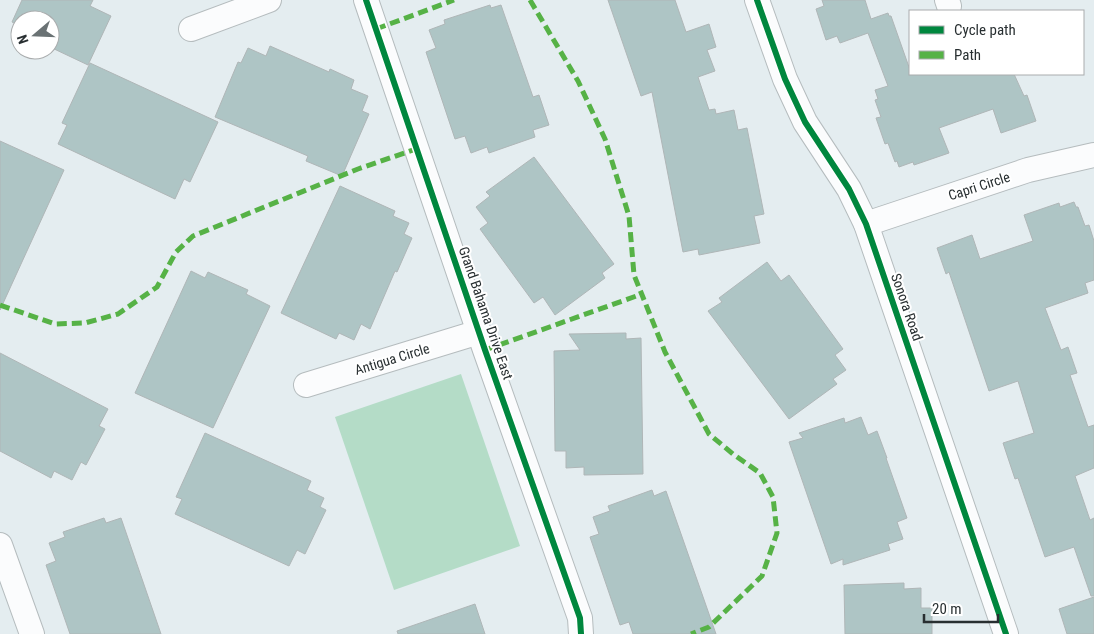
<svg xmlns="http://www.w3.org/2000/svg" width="1094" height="634" viewBox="0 0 1094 634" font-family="'Roboto Condensed',sans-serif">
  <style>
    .green { fill: #b4dcc7 }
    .building { fill: #aec5c5; stroke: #afb6b7 }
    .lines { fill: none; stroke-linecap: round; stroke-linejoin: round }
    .street-casing { stroke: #b5bcbe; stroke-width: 26 }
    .street { stroke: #fbfcfd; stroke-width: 24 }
    .quiet { stroke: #56b246; stroke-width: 5; stroke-dasharray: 10 5; stroke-linecap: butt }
    .cycleway-casing { stroke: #fff; stroke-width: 9 }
    .cycleway { stroke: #00873e; stroke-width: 6 }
    .labels { text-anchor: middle; stroke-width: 4; stroke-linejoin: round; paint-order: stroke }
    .street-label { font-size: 14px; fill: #282f31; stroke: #fff }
  </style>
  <rect width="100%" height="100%" fill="#e4edf0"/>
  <path class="green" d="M 461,374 L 520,546 L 394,590 L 335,417 Z"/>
  <g class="building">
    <path d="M 22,0 L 93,0 L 90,6 L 111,16 L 88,65 L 50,47 L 50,20 L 20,20 L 20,26 L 12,22 Z"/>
    <path d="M 608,0 L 675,0 L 686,32 L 709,24 L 716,47 L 707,50 L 715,71 L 698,77 L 709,110 L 715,109 L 716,114 L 734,110 L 738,130 L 747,128 L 764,214 L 754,216 L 760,243 L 699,255 L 698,249 L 683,252 L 652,92 L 641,96 Z"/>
    <path d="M 822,0 L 865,0 L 871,19 L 888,13 L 889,16 L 891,16 L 910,70 L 910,74 L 1014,74 L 1024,96 L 1027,95 L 1036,121 L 1001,133 L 993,109 L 939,128 L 949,153 L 914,165 L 913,162 L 899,167 L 897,161 L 895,162 L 888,143 L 885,144 L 876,118 L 881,117 L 875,100 L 878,99 L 875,90 L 888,86 L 868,33 L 840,43 L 837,36 L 826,40 L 816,9 L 824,6 Z"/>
    <path d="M 490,5 L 491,8 L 501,5 L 533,97 L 539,95 L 549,125 L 533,130 L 535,137 L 489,153 L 487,147 L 471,153 L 465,136 L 455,139 L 426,52 L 436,48 L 429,30 L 445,24 L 444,20 Z"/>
    <path d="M 270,46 L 329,72 L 330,69 L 354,80 L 351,89 L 368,96 L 362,111 L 369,114 L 342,176 L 306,161 L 308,156 L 215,117 L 238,62 L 241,63 L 248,48 L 266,56 Z"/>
    <path d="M 90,63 L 218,122 L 190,182 L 184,179 L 175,199 L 58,144 L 67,125 L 62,123 Z"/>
    <path d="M 0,141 L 64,170 L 0,310 Z"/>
    <path d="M 534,157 L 614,264 L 602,273 L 605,278 L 555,315 L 543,297 L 534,303 L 480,229 L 488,223 L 476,207 L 490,196 L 486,192 Z"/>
    <path d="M 340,186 L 395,211 L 393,216 L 409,223 L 404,234 L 412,238 L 397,272 L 395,271 L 370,329 L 361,324 L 354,340 L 339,333 L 336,339 L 281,313 Z"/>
    <path d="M 1074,202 L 1076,207 L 1078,207 L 1085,226 L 1089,225 L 1094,241 L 1094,280 L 1085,283 L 1088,293 L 1045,308 L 1061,350 L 1068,347 L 1077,373 L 1070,375 L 1088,427 L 1094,425 L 1094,468 L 1075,476 L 1090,520 L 1094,518 L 1094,596 L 1091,596 L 1074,547 L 1045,557 L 1018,478 L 1015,479 L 1003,443 L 1034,433 L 1018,381 L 989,391 L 949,272 L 946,274 L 937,248 L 972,235 L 980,259 L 1033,241 L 1024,215 L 1059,203 L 1060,207 Z"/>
    <path d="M 767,262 L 781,281 L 789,275 L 843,349 L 835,355 L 846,370 L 833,379 L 837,384 L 789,419 L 708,311 L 722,302 L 719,298 Z"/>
    <path d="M 191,271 L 205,278 L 208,272 L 248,290 L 246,294 L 270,306 L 213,428 L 135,393 Z"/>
    <path d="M 626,333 L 626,339 L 641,338 L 643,474 L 584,475 L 584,467 L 566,468 L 566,451 L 555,451 L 554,351 L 580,350 L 569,334 Z"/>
    <path d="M 0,353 L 108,409 L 99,426 L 105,429 L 86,465 L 81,462 L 72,480 L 54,471 L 51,478 L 0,451 Z"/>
    <path d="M 861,417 L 868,435 L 877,431 L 887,458 L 886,458 L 907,518 L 897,522 L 903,539 L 888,544 L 890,550 L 843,565 L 843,559 L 831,564 L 789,442 L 803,438 L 799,433 L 844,418 L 845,423 Z"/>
    <path d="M 205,433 L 311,481 L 307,490 L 324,498 L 320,507 L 326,510 L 305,554 L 297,550 L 289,566 L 175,514 L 182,499 L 176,497 Z"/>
    <path d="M 652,490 L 654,496 L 666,491 L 716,634 L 633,634 L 629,622 L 620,625 L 590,537 L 599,534 L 593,517 L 610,511 L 608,506 Z"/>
    <path d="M 104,518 L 106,523 L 121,518 L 161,634 L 70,634 L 46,565 L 56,561 L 49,543 L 65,537 L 63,532 Z"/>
    <path d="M 904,583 L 904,589 L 921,588 L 921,608 L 932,608 L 932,634 L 845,634 L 844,585 Z"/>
    <path d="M 1094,597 L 1094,634 L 1067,634 L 1059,609 Z"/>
    <path d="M 475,604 L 485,634 L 398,634 L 397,631 Z"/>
  </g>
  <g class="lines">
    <g class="street-casing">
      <g id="street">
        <path d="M 366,0 L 485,350 L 580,618 L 581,634"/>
        <path d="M 757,0 L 785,79 L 805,122 L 849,189 L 866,224 L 1006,634"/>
        <path d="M 947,0 L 949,6"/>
        <path d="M 191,29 L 269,0"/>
        <path d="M 866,224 L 1028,170 L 1094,155"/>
        <path d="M 306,385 L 479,332"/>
        <path d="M 0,545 L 32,634"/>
      </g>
    </g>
    <use href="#street" class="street"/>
    <g class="quiet">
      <path d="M 530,0 L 578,81 L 605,139 L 629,216 L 634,275 L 665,352 L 709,434 L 733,454 L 760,473 L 773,497 L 777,533 L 762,576 L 709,627 L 691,634"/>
      <path d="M 376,29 L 454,0"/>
      <path d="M 0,305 L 55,324 L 85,323 L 118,314 L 157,287 L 176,252 L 193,236 L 358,169 L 416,149"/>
      <path d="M 485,350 L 642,294"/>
    </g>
    <g class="cycleway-casing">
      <g id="cycleway">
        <path d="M 366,0 L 485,350 L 580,618 L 581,634"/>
        <path d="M 757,0 L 785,79 L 805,122 L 849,189 L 866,224 L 1006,634"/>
      </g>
    </g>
    <use href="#cycleway" class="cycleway"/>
  </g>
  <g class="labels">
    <g class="street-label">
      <text transform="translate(979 186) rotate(-18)" y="5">Capri Circle</text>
      <text transform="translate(907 307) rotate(71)" y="5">Sonora Road</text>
      <text transform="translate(486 313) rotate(71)" y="5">Grand Bahama Drive East</text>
      <text transform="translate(392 359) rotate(-17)" y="5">Antigua Circle</text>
    </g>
  </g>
  <rect x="909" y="10" width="175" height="65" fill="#ffffff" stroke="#a9acad"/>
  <rect x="919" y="26" width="25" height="8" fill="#00873e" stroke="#a9acad"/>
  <text x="954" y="35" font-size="15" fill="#282f31">Cycle path</text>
  <rect x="919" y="51" width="25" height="8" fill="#56b246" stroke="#a9acad"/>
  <text x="954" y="60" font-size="15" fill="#282f31">Path</text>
  <g transform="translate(35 35) rotate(251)"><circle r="24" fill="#ffffff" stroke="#a9acad"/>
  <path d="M0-4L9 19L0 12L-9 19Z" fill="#6a7274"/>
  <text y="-8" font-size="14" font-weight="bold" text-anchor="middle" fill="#282f31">N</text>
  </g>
  <path d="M924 614v8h74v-8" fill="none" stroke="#282f31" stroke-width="2.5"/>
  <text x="932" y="614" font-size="15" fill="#282f31" stroke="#ffffff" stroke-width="4" paint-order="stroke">20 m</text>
</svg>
